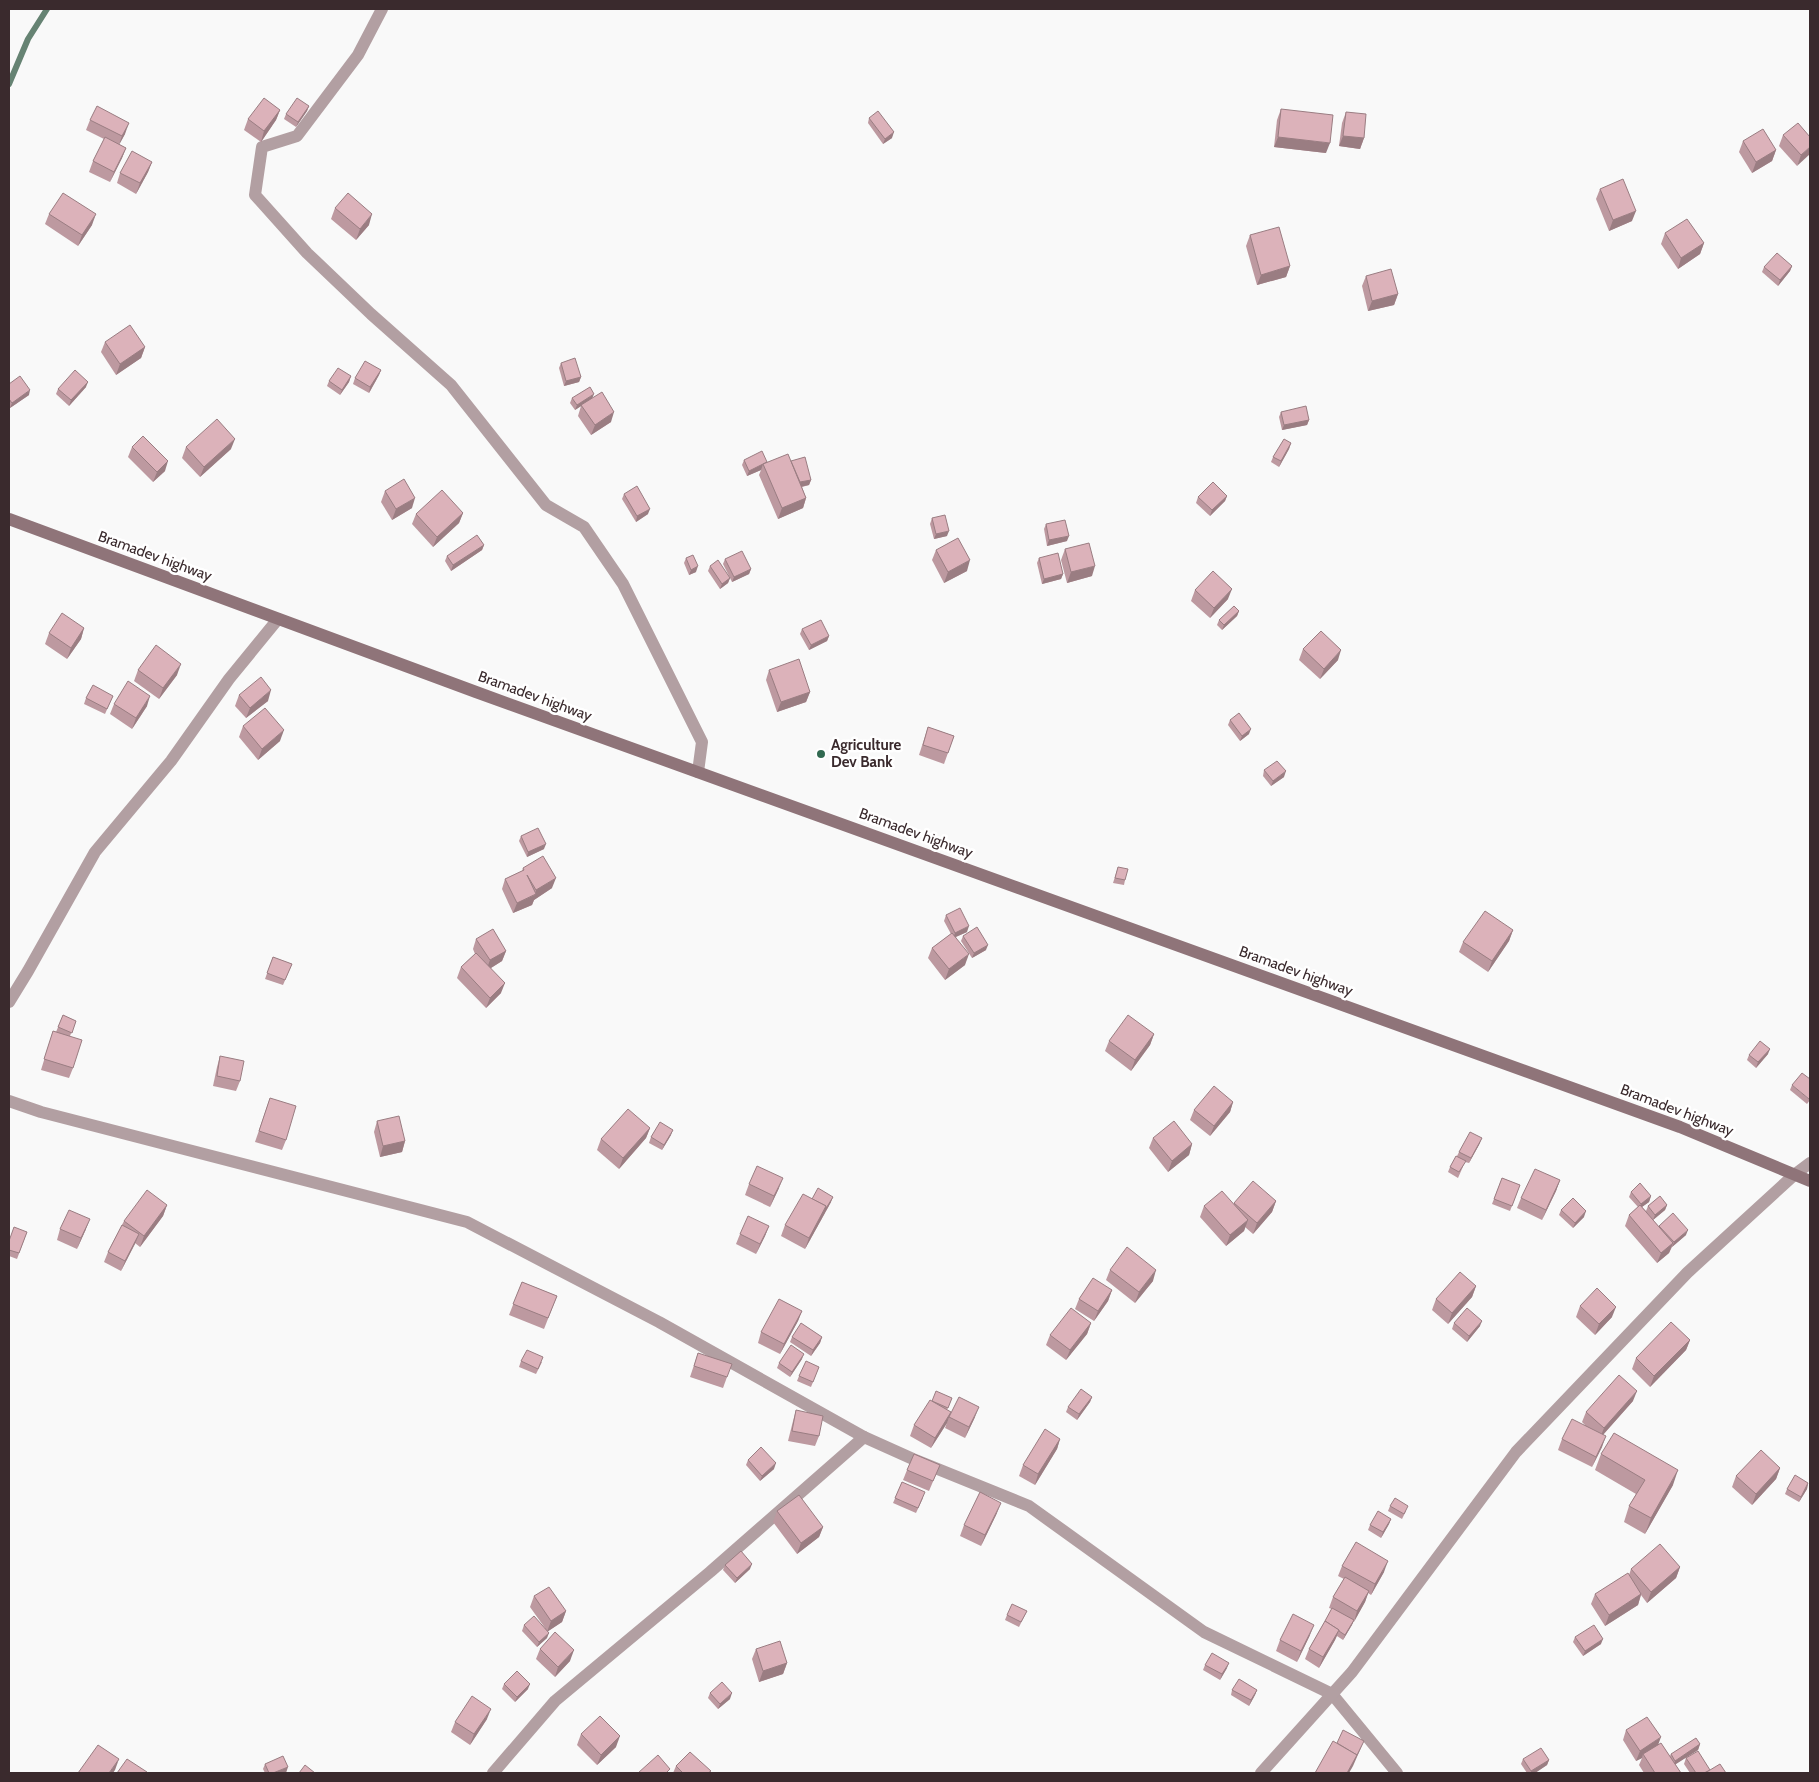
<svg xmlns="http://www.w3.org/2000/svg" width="1819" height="1782" viewBox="0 0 1819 1782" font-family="Cabin,sans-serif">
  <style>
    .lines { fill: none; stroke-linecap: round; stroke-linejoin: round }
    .stream { stroke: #668373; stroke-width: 6 }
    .street { stroke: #b29fa2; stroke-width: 12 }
    .secondary { stroke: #8f7479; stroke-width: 12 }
    .wall { fill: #bd99a0 }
    .shaded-wall { fill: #9a7d82 }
    .building { fill: #dcb2ba; stroke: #9a7d82 }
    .poi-dot { fill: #316950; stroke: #fff; stroke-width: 2 }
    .labels { text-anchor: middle; stroke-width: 5; stroke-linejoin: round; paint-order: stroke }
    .street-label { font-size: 15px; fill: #3a2a2d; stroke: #fff }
    .poi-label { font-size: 15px; font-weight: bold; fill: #3a2a2d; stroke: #fff; text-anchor: start }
  </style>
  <rect width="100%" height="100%" fill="#f9f9f9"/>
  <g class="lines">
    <path class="stream" d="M 9,84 L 28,39 L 47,9"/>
    <g class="street">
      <path d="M 382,9 L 358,55 L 297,136 L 262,147 L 255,195 L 307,253 L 371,314 L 451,385 L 546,505 L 584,527 L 623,584 L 702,742 L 698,772"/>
      <path d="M 9,1002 L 28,971 L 95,852 L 171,761 L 229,679 L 278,619"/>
      <path d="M 9,1101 L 41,1112 L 467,1222 L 659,1322 L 864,1437 L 913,1459 L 1029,1506 L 1204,1632 L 1332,1694 L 1397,1773"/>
      <path d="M 493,1773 L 555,1701 L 710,1572 L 864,1437"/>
      <path d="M 1261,1773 L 1352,1672 L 1516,1452 L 1687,1273 L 1794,1175 L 1810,1163"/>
    </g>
    <path class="secondary" d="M 9,519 L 476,692 L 1680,1127 L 1810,1181"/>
  </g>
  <g class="wall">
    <path d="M 309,106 L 307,111 L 296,127 L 284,119 L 286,114 Z"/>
    <path d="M 1281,109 L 1326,153 L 1274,147 L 1277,120 Z"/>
    <path d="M 280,110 L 276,120 L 261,142 L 244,130 L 248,119 Z"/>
    <path d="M 1346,112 L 1364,138 L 1360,149 L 1339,146 L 1342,123 Z"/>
    <path d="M 869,118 L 892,138 L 883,144 L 868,123 Z"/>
    <path d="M 90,120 L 125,134 L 119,144 L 126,148 L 122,158 L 110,182 L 89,172 L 93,161 L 104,139 L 86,130 Z"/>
    <path d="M 1783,135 L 1810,137 L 1797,166 L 1779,146 Z"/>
    <path d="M 1743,141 L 1776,150 L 1772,161 L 1752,173 L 1739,152 Z"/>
    <path d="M 152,162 L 148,172 L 136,194 L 117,183 L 120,173 Z"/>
    <path d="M 1600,189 L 1632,221 L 1609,231 L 1596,199 Z"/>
    <path d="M 335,208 L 369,225 L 356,240 L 331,219 Z"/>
    <path d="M 49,214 L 92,225 L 78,246 L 45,224 Z"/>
    <path d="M 1665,233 L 1704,243 L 1700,254 L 1678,269 L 1661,244 Z"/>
    <path d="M 1250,235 L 1290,266 L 1286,277 L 1257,285 L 1246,246 Z"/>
    <path d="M 1792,266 L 1790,271 L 1778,286 L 1762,272 L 1764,267 Z"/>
    <path d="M 1366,276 L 1398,294 L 1394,305 L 1368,311 L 1362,286 Z"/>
    <path d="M 105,342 L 145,347 L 141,358 L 116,375 L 101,352 Z"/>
    <path d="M 561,363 L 581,377 L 579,382 L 564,386 L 559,368 Z"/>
    <path d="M 381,370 L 379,375 L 369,393 L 353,384 L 355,378 Z"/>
    <path d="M 351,376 L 349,382 L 340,395 L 327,386 L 329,381 Z"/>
    <path d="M 9,384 L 29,395 L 10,408 L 9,407 Z"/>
    <path d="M 86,387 L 69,406 L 56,394 L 58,389 Z"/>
    <path d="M 572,398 L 593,398 L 611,422 L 591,435 L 578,416 L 581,406 L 575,410 L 570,403 Z"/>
    <path d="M 1281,412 L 1309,420 L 1307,425 L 1282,430 L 1279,417 Z"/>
    <path d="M 1291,443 L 1289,449 L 1279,467 L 1271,462 L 1273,457 Z"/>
    <path d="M 132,447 L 165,471 L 153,482 L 128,457 Z"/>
    <path d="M 186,447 L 231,449 L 200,477 L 182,458 Z"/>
    <path d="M 744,460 L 767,462 L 791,462 L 811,480 L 809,485 L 802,487 L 806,498 L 803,508 L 778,519 L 759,475 L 761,470 L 747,476 L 742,465 Z"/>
    <path d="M 385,491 L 412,508 L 392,520 L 381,502 Z"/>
    <path d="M 624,494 L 648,514 L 636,522 L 622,499 Z"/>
    <path d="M 1227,496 L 1225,501 L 1210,516 L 1196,503 L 1198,497 Z"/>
    <path d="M 463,513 L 459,523 L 433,547 L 412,524 L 416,514 Z"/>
    <path d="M 932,518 L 947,536 L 934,539 L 930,524 Z"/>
    <path d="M 1046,524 L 1067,541 L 1047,546 L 1044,529 Z"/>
    <path d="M 484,545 L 482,550 L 451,571 L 445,561 L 447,556 Z"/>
    <path d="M 1065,549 L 1092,576 L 1067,583 L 1061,560 Z"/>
    <path d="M 936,550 L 967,571 L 944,583 L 932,560 Z"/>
    <path d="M 686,558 L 696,572 L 689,575 L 684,563 Z"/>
    <path d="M 1039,558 L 1063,574 L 1061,579 L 1042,584 L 1037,563 Z"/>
    <path d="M 725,559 L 751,569 L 749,574 L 732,582 L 723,564 Z"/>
    <path d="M 710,566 L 730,578 L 728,583 L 720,589 L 708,571 Z"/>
    <path d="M 1195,590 L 1228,599 L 1210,618 L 1191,601 Z"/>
    <path d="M 1239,611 L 1237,616 L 1222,630 L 1217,625 L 1219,620 Z"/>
    <path d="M 84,628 L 81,639 L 67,659 L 45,644 L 49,633 Z"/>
    <path d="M 802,629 L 829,636 L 827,641 L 809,650 L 800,634 Z"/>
    <path d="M 1303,649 L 1338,660 L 1320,679 L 1299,660 Z"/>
    <path d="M 138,670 L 177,675 L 159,699 L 134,681 Z"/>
    <path d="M 769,670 L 810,692 L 806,702 L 777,712 L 766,680 Z"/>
    <path d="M 239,695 L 268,701 L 246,718 L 235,706 Z"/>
    <path d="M 113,696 L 105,714 L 84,704 L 86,698 Z"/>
    <path d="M 114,704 L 147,706 L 132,729 L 110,714 Z"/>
    <path d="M 1230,720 L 1249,734 L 1240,741 L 1228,725 Z"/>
    <path d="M 243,726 L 280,741 L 258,760 L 239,737 Z"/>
    <path d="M 928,727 L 954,736 L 944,764 L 919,755 Z"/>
    <path d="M 1264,770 L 1284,777 L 1271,786 L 1263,776 Z"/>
    <path d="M 521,836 L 544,849 L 527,857 L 519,841 Z"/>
    <path d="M 1118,867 L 1125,880 L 1124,885 L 1113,883 Z"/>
    <path d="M 523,868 L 552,888 L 534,900 L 532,905 L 513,913 L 502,889 L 505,879 L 522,871 Z"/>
    <path d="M 946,915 L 967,932 L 956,937 L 965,965 L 945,980 L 928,958 L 932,948 L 951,934 L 944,921 Z"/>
    <path d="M 1513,930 L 1509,941 L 1488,972 L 1459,952 L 1463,942 Z"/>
    <path d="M 963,936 L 986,950 L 972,958 L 961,941 Z"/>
    <path d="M 476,939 L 506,951 L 502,961 L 491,968 L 501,993 L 486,1008 L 457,978 L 461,967 L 475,954 L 473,949 Z"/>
    <path d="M 273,957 L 292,964 L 283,985 L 265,979 Z"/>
    <path d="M 63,1015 L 76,1021 L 70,1036 L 73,1068 L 69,1078 L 41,1070 L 53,1031 L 56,1032 Z"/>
    <path d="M 1154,1034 L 1150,1045 L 1131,1071 L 1105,1051 L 1109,1041 Z"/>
    <path d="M 1768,1054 L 1756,1068 L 1747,1060 L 1749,1055 Z"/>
    <path d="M 220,1056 L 240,1081 L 236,1091 L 213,1086 L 217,1067 Z"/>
    <path d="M 1792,1085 L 1810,1100 L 1807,1104 L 1790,1090 Z"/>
    <path d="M 270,1098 L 286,1140 L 282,1150 L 255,1142 Z"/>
    <path d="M 1233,1102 L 1230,1112 L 1210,1136 L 1190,1120 L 1194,1110 Z"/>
    <path d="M 377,1121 L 405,1141 L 402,1152 L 380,1157 L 374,1132 Z"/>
    <path d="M 650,1128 L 646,1138 L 619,1169 L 597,1150 L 601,1139 Z"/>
    <path d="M 671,1135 L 662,1150 L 649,1143 L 651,1137 Z"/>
    <path d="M 1153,1138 L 1192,1144 L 1189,1155 L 1168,1172 L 1149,1148 Z"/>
    <path d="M 1480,1143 L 1469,1163 L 1465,1162 L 1458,1178 L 1448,1172 L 1450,1167 L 1457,1156 L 1459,1152 Z"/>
    <path d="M 1502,1178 L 1520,1185 L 1510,1211 L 1492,1204 Z"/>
    <path d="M 1560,1180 L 1556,1191 L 1542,1220 L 1517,1208 L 1521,1198 Z"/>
    <path d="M 749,1184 L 779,1188 L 770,1207 L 745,1195 Z"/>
    <path d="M 1631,1192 L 1651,1196 L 1649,1202 L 1642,1207 L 1646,1211 L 1648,1206 L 1667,1205 L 1665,1210 L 1653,1220 L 1659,1227 L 1659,1226 L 1686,1235 L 1672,1247 L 1669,1253 L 1657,1263 L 1625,1226 L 1629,1215 L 1638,1207 L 1629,1197 Z"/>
    <path d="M 812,1199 L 831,1202 L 805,1249 L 781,1236 L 785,1225 Z"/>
    <path d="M 1276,1201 L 1272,1212 L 1253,1234 L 1245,1227 L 1244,1231 L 1226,1246 L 1200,1217 L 1204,1206 L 1234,1204 L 1234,1203 Z"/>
    <path d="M 167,1205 L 163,1216 L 140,1247 L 135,1243 L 121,1271 L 104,1262 L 108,1252 L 124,1221 Z"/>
    <path d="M 1561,1210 L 1584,1217 L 1573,1228 L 1559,1215 Z"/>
    <path d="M 769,1226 L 765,1236 L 756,1254 L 736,1244 L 740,1234 Z"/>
    <path d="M 60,1229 L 86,1229 L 77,1249 L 57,1240 Z"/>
    <path d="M 27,1232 L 17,1259 L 9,1256 L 9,1241 Z"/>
    <path d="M 1110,1270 L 1153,1281 L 1135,1303 L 1106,1280 Z"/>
    <path d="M 522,1282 L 557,1296 L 544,1329 L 509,1315 Z"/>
    <path d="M 1476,1286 L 1472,1297 L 1448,1324 L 1432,1310 L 1436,1299 Z"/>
    <path d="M 1112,1290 L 1108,1301 L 1094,1321 L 1075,1309 L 1079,1299 Z"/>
    <path d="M 1580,1306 L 1612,1317 L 1595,1335 L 1576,1317 Z"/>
    <path d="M 802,1311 L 798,1321 L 780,1354 L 758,1343 L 761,1332 Z"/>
    <path d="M 1091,1323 L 1087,1334 L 1066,1360 L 1046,1345 L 1050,1335 Z"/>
    <path d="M 1454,1323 L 1480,1326 L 1467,1342 L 1452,1329 Z"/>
    <path d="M 792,1337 L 822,1337 L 820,1343 L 811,1356 L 790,1342 Z"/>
    <path d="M 1690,1340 L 1686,1350 L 1650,1387 L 1632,1369 L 1636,1358 Z"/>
    <path d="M 698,1353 L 727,1377 L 723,1388 L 690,1377 Z"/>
    <path d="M 802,1359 L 790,1377 L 777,1368 L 779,1363 Z"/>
    <path d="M 521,1361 L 542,1362 L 536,1374 L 519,1367 Z"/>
    <path d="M 819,1367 L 811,1387 L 797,1381 L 799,1376 Z"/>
    <path d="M 1092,1397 L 1090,1402 L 1077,1420 L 1066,1412 L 1068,1407 Z"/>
    <path d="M 952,1398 L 947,1410 L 951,1412 L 947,1423 L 931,1448 L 910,1436 L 914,1425 L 932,1401 Z"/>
    <path d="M 1633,1401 L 1603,1435 L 1602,1447 L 1592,1467 L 1558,1450 L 1562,1439 L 1585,1425 L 1582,1422 L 1586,1412 Z"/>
    <path d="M 796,1410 L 819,1436 L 815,1446 L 788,1441 L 793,1421 Z"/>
    <path d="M 949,1417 L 975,1417 L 965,1438 L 945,1428 Z"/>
    <path d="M 1060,1439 L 1057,1449 L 1035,1485 L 1019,1476 L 1023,1465 Z"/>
    <path d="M 1601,1454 L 1673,1485 L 1645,1534 L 1624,1522 L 1629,1506 L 1636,1494 L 1595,1470 Z"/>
    <path d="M 748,1460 L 774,1469 L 760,1481 L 746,1465 Z"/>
    <path d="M 940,1465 L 929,1491 L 903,1480 L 907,1470 Z"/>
    <path d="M 1780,1468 L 1776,1479 L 1752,1505 L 1732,1487 L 1736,1476 Z"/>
    <path d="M 902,1482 L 923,1498 L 916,1513 L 893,1503 Z"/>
    <path d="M 1808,1483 L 1807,1489 L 1799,1502 L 1785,1494 L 1787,1489 Z"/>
    <path d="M 1390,1506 L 1406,1511 L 1402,1519 L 1388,1511 Z"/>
    <path d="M 777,1511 L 823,1527 L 819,1537 L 797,1554 L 773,1522 Z"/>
    <path d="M 997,1513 L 981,1546 L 960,1536 L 964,1525 Z"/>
    <path d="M 1391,1519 L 1389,1524 L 1381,1538 L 1368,1530 L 1370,1525 Z"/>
    <path d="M 725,1565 L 750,1569 L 735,1583 L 723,1570 Z"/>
    <path d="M 1342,1566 L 1384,1572 L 1371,1595 L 1368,1593 L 1365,1602 L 1343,1640 L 1337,1636 L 1335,1640 L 1319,1668 L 1305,1659 L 1309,1649 L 1332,1609 L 1329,1608 L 1333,1597 L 1344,1579 L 1338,1576 Z"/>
    <path d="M 1680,1567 L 1676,1578 L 1647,1603 L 1641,1595 L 1638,1605 L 1605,1626 L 1591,1604 L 1595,1594 L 1629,1575 L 1631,1569 Z"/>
    <path d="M 534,1596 L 566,1611 L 562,1622 L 548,1631 L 547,1638 L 537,1647 L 522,1631 L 524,1625 L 545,1628 L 530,1607 Z"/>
    <path d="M 1027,1611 L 1019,1627 L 1005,1620 L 1007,1615 Z"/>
    <path d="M 1310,1635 L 1297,1662 L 1276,1651 L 1280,1640 Z"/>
    <path d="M 1575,1637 L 1601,1644 L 1583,1656 L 1573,1642 Z"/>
    <path d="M 540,1649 L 570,1661 L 555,1677 L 536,1659 Z"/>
    <path d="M 756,1649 L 787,1663 L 783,1674 L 759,1682 L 752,1659 Z"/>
    <path d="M 1205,1665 L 1227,1668 L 1220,1680 L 1203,1670 Z"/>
    <path d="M 504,1684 L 528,1689 L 515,1702 L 502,1689 Z"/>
    <path d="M 1232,1690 L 1257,1690 L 1255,1695 L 1249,1706 L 1231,1695 Z"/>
    <path d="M 710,1693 L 730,1699 L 718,1709 L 708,1698 Z"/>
    <path d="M 487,1719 L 470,1745 L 451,1732 L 455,1722 Z"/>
    <path d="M 1626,1730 L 1658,1745 L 1670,1756 L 1671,1754 L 1700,1744 L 1698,1750 L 1675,1764 L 1681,1773 L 1644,1773 L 1639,1765 L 1642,1758 L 1636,1761 L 1623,1740 Z"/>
    <path d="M 581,1734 L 616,1747 L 597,1765 L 577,1745 Z"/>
    <path d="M 1686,1758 L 1710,1770 L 1726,1773 L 1690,1773 L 1684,1764 Z"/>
    <path d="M 1523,1759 L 1549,1760 L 1547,1765 L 1535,1773 L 1527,1773 L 1521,1764 Z"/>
    <path d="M 265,1764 L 286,1773 L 265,1773 L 263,1769 Z"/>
    <path d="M 676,1766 L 710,1773 L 673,1773 Z"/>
  </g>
  <g class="shaded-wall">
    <path d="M 309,106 L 307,111 L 296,127 L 298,122 Z"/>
    <path d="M 280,110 L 276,120 L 261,142 L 264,131 Z"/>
    <path d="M 129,123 L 125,134 L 118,147 L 122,136 Z"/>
    <path d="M 894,132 L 892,138 L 883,144 L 885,139 Z"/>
    <path d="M 1343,136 L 1364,138 L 1360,149 L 1339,146 Z"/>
    <path d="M 1278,137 L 1330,143 L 1326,153 L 1274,147 Z"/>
    <path d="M 1810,147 L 1810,154 L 1797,166 L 1801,155 Z"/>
    <path d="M 126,148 L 122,158 L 110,182 L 114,172 Z"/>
    <path d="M 1776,150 L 1772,161 L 1752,173 L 1756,162 Z"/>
    <path d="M 152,162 L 148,172 L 136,194 L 140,183 Z"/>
    <path d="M 1636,211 L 1632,221 L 1609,231 L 1613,220 Z"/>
    <path d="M 96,214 L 92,225 L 78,246 L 82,235 Z"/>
    <path d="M 372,214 L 369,225 L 356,240 L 360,229 Z"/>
    <path d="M 1704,243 L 1700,254 L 1678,269 L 1681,258 Z"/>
    <path d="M 1290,266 L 1286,277 L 1257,285 L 1261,275 Z"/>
    <path d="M 1792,266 L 1790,271 L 1778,286 L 1780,280 Z"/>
    <path d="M 1398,294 L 1394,305 L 1368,311 L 1372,301 Z"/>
    <path d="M 145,347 L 141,358 L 116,375 L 120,364 Z"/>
    <path d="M 381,370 L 379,375 L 369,393 L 370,387 Z"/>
    <path d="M 351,376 L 349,382 L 340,395 L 342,390 Z"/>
    <path d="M 581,377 L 579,382 L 564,386 L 566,381 Z"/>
    <path d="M 88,382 L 86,387 L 69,406 L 71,400 Z"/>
    <path d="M 30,390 L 29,395 L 10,408 L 12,403 Z"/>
    <path d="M 594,394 L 592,399 L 575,410 L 577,405 Z"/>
    <path d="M 614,412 L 611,422 L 591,435 L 595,425 Z"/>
    <path d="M 1309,420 L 1307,425 L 1282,430 L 1284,425 Z"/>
    <path d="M 235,439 L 231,449 L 200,477 L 204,467 Z"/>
    <path d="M 1291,443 L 1289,449 L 1279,467 L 1281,461 Z"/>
    <path d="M 168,461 L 165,471 L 153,482 L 157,472 Z"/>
    <path d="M 763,464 L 761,470 L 747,476 L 749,471 Z"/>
    <path d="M 811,480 L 809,485 L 795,488 L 797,483 Z"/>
    <path d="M 1227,496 L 1225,501 L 1210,516 L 1212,510 Z"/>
    <path d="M 415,498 L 412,508 L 392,520 L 396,509 Z"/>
    <path d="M 806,498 L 803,508 L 778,519 L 782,508 Z"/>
    <path d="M 650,509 L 648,514 L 636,522 L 637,516 Z"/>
    <path d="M 463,513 L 459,523 L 433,547 L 437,537 Z"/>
    <path d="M 949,531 L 947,536 L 934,539 L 936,534 Z"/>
    <path d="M 1069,536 L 1067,541 L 1047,546 L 1049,540 Z"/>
    <path d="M 484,545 L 482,550 L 451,571 L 453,565 Z"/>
    <path d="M 970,560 L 967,571 L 944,583 L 948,572 Z"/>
    <path d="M 698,566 L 696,572 L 689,575 L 691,570 Z"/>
    <path d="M 1095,566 L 1092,576 L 1067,583 L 1071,572 Z"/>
    <path d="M 751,569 L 749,574 L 732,582 L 734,577 Z"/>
    <path d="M 1063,574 L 1061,579 L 1042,584 L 1044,579 Z"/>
    <path d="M 730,578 L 728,583 L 720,589 L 722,584 Z"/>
    <path d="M 1232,589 L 1228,599 L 1210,618 L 1214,608 Z"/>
    <path d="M 1239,611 L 1237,616 L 1222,630 L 1224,625 Z"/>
    <path d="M 84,628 L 81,639 L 67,659 L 71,648 Z"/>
    <path d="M 829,636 L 827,641 L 809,650 L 811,645 Z"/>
    <path d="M 1341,650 L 1338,660 L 1320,679 L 1324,669 Z"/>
    <path d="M 181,664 L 177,675 L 159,699 L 163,688 Z"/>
    <path d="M 271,690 L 268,701 L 246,718 L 250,708 Z"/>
    <path d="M 810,692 L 806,702 L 777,712 L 781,702 Z"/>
    <path d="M 150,696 L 147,706 L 132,729 L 136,718 Z"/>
    <path d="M 1251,729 L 1249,734 L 1240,741 L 1242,736 Z"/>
    <path d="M 284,730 L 280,741 L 258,760 L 262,749 Z"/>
    <path d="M 1286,771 L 1284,777 L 1271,786 L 1273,781 Z"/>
    <path d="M 546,844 L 544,849 L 527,857 L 528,852 Z"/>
    <path d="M 556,878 L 552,888 L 534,900 L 532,905 L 513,913 L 517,903 L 535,895 L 536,890 Z"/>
    <path d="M 969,926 L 967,932 L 953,938 L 955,933 Z"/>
    <path d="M 1513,930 L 1509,941 L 1488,972 L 1492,961 Z"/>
    <path d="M 988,945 L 986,950 L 972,958 L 974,953 Z"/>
    <path d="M 506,951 L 502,961 L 486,971 L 490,960 Z"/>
    <path d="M 969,954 L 965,965 L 945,980 L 949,969 Z"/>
    <path d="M 505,983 L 501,993 L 486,1008 L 490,998 Z"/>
    <path d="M 1154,1034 L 1150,1045 L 1131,1071 L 1135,1060 Z"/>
    <path d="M 1770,1049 L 1768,1054 L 1756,1068 L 1758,1062 Z"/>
    <path d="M 1233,1102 L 1230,1112 L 1210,1136 L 1214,1126 Z"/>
    <path d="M 650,1128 L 646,1138 L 619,1169 L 623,1158 Z"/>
    <path d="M 673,1130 L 671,1135 L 662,1150 L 664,1145 Z"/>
    <path d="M 1482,1138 L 1480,1143 L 1469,1163 L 1471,1158 Z"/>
    <path d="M 405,1141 L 402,1152 L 380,1157 L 383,1146 Z"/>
    <path d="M 1192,1144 L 1189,1155 L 1168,1172 L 1172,1161 Z"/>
    <path d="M 783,1178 L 779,1188 L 770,1207 L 774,1196 Z"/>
    <path d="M 1560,1180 L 1556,1191 L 1542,1220 L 1546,1210 Z"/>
    <path d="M 1651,1196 L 1649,1202 L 1639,1209 L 1641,1204 Z"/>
    <path d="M 833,1197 L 831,1202 L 805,1249 L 809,1238 L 826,1206 Z"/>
    <path d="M 1276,1201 L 1272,1212 L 1253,1234 L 1257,1223 Z"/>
    <path d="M 167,1205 L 163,1216 L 140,1247 L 144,1236 Z"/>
    <path d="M 1667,1205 L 1665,1210 L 1653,1220 L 1655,1215 Z"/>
    <path d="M 1586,1211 L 1584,1217 L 1573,1228 L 1575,1223 Z"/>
    <path d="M 90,1219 L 86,1229 L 77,1249 L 81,1238 Z"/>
    <path d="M 1248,1220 L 1244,1231 L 1226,1246 L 1230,1235 Z"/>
    <path d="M 769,1226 L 765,1236 L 756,1254 L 760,1244 Z"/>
    <path d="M 1688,1230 L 1686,1235 L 1672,1247 L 1674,1242 Z"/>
    <path d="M 139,1234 L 135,1244 L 121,1271 L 125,1261 Z"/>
    <path d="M 1673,1243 L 1669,1253 L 1657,1263 L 1661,1253 Z"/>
    <path d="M 1156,1270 L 1153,1281 L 1135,1303 L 1139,1292 Z"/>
    <path d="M 1476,1286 L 1472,1297 L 1448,1324 L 1452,1313 Z"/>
    <path d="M 1112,1290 L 1108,1301 L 1094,1321 L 1098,1311 Z"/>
    <path d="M 1616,1307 L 1612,1317 L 1595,1335 L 1599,1324 Z"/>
    <path d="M 802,1311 L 798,1321 L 780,1354 L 784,1344 Z"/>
    <path d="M 1482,1321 L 1480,1326 L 1467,1342 L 1469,1336 Z"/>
    <path d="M 1091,1323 L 1087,1334 L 1066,1360 L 1070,1350 Z"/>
    <path d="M 822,1337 L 820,1343 L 811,1356 L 813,1350 Z"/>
    <path d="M 1690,1340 L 1686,1350 L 1650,1387 L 1654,1376 Z"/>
    <path d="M 804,1354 L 802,1359 L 790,1377 L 792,1372 Z"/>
    <path d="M 1637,1391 L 1633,1401 L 1600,1438 L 1604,1428 Z"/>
    <path d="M 1092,1397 L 1090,1402 L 1077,1420 L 1079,1414 Z"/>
    <path d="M 979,1407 L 975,1417 L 965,1438 L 969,1427 Z"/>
    <path d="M 951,1412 L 947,1423 L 931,1448 L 935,1438 Z"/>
    <path d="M 1606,1436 L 1602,1447 L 1592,1467 L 1596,1457 Z"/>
    <path d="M 1060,1439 L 1057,1449 L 1035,1485 L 1038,1474 Z"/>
    <path d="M 776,1463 L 774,1469 L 760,1481 L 762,1476 Z"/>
    <path d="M 1780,1468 L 1776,1479 L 1752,1505 L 1756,1494 Z"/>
    <path d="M 1678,1470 L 1673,1485 L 1645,1534 L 1651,1518 Z"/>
    <path d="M 1808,1483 L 1807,1489 L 1799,1502 L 1801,1497 Z"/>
    <path d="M 1001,1503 L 997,1513 L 981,1546 L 985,1535 Z"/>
    <path d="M 1391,1519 L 1389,1524 L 1381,1538 L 1383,1532 Z"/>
    <path d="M 823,1527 L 819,1537 L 797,1554 L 801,1543 Z"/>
    <path d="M 1388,1561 L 1384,1572 L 1371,1595 L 1375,1584 Z"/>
    <path d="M 752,1564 L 750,1569 L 735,1583 L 737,1578 Z"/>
    <path d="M 1680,1567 L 1676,1578 L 1647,1603 L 1651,1592 Z"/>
    <path d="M 1369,1591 L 1365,1602 L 1354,1622 L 1357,1611 Z"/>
    <path d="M 1641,1594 L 1638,1605 L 1605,1626 L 1609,1615 Z"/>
    <path d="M 566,1611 L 562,1622 L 547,1632 L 551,1621 Z"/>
    <path d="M 1354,1620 L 1352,1625 L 1343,1640 L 1345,1635 Z"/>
    <path d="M 1314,1625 L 1310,1635 L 1297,1662 L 1301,1651 Z"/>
    <path d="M 1339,1630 L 1335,1640 L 1319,1668 L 1323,1657 Z"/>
    <path d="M 549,1633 L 547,1638 L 537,1647 L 539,1642 Z"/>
    <path d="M 1603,1639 L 1601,1644 L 1583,1656 L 1585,1651 Z"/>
    <path d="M 574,1650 L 570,1661 L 555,1677 L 558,1667 Z"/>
    <path d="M 787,1663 L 783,1674 L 759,1682 L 763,1671 Z"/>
    <path d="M 1229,1663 L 1227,1668 L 1220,1680 L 1222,1674 Z"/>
    <path d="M 530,1684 L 528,1689 L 515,1702 L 517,1697 Z"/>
    <path d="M 1257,1690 L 1255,1695 L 1249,1706 L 1251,1700 Z"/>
    <path d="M 732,1693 L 730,1699 L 718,1709 L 720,1704 Z"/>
    <path d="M 491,1709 L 487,1719 L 470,1745 L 474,1734 Z"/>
    <path d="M 620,1736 L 616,1747 L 597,1765 L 601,1755 Z"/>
    <path d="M 1661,1737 L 1657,1748 L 1643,1754 L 1642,1758 L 1636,1761 L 1640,1751 Z"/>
    <path d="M 1364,1741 L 1353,1766 L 1349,1773 L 1347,1773 Z"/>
    <path d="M 1700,1744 L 1698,1750 L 1673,1766 L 1675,1761 Z"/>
    <path d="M 119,1759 L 115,1770 L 113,1773 L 109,1773 Z"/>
    <path d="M 1549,1760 L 1547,1765 L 1535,1773 L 1531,1773 L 1531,1771 Z"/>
    <path d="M 288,1767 L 286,1773 L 273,1773 Z"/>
  </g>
  <g class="building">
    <path d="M 264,98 L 280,110 L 264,131 L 248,119 Z"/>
    <path d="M 297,98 L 309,106 L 298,122 L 286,114 Z"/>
    <path d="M 97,106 L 129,123 L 122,136 L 90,120 Z"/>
    <path d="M 1281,109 L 1333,115 L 1330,143 L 1278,137 Z"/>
    <path d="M 878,111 L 894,132 L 885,139 L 869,118 Z"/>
    <path d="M 1346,112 L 1366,114 L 1364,138 L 1343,136 Z"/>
    <path d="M 1798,123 L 1810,137 L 1810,147 L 1801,155 L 1783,135 Z"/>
    <path d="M 1763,129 L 1776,150 L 1756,162 L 1743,141 Z"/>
    <path d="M 105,137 L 126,148 L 114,172 L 93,161 Z"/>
    <path d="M 132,151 L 152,162 L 140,183 L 120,173 Z"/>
    <path d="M 1623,179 L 1636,211 L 1613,220 L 1600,189 Z"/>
    <path d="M 63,193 L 96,214 L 82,235 L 49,214 Z"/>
    <path d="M 348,193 L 372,214 L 360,229 L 335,208 Z"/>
    <path d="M 1687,219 L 1704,243 L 1681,258 L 1665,233 Z"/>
    <path d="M 1279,227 L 1290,266 L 1261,275 L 1250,235 Z"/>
    <path d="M 1777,253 L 1792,266 L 1780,280 L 1764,267 Z"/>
    <path d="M 1391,269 L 1398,294 L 1372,301 L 1366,276 Z"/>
    <path d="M 130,325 L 145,347 L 120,364 L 105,342 Z"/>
    <path d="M 575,358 L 581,377 L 566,381 L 561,363 Z"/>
    <path d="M 365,361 L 381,370 L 370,387 L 355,378 Z"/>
    <path d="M 338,368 L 351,376 L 342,390 L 329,381 Z"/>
    <path d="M 75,370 L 88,382 L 71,400 L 58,389 Z"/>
    <path d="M 20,376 L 30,390 L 12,403 L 9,399 L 9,384 Z"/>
    <path d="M 590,387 L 594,394 L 577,405 L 572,398 Z"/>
    <path d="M 602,392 L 614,412 L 595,425 L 581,405 Z"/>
    <path d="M 1306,406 L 1309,420 L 1284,425 L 1281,412 Z"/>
    <path d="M 217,419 L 235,439 L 204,467 L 186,447 Z"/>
    <path d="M 143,436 L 168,461 L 157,472 L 132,447 Z"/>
    <path d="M 1284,439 L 1291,443 L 1281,461 L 1273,457 Z"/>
    <path d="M 762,451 L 767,462 L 749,471 L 744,460 Z"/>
    <path d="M 788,454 L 806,498 L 782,508 L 763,464 Z"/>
    <path d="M 805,457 L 811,480 L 800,482 L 791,461 Z"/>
    <path d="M 404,479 L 415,498 L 396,509 L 385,491 Z"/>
    <path d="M 1213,482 L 1227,496 L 1212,510 L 1198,497 Z"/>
    <path d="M 637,486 L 650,509 L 637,516 L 624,494 Z"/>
    <path d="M 442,490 L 463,513 L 437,537 L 416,514 Z"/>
    <path d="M 945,515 L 949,531 L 936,534 L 932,518 Z"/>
    <path d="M 1065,520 L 1069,536 L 1049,540 L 1046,524 Z"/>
    <path d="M 477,535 L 484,545 L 453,565 L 447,556 Z"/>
    <path d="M 958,538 L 970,560 L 948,572 L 936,550 Z"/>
    <path d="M 1089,543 L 1095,566 L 1071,572 L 1065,549 Z"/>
    <path d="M 742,551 L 751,569 L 734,577 L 725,559 Z"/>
    <path d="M 1058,553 L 1063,574 L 1044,579 L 1039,558 Z"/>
    <path d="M 693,555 L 698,566 L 691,570 L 686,558 Z"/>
    <path d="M 718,560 L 730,578 L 722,584 L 710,566 Z"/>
    <path d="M 1213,571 L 1232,589 L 1214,608 L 1195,590 Z"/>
    <path d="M 1234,606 L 1239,611 L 1224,625 L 1219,620 Z"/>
    <path d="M 62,613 L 84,628 L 71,648 L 49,633 Z"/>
    <path d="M 821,620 L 829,636 L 811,645 L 802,629 Z"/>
    <path d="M 1321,631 L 1341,650 L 1324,669 L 1303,649 Z"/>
    <path d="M 156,645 L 181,664 L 163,688 L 138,670 Z"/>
    <path d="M 799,659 L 810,692 L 781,702 L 769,670 Z"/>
    <path d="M 261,677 L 271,690 L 250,708 L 239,695 Z"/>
    <path d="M 128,681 L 150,696 L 136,718 L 114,704 Z"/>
    <path d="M 93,685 L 113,696 L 107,709 L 86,698 Z"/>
    <path d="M 265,708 L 284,730 L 262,749 L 243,726 Z"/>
    <path d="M 1239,713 L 1251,729 L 1242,736 L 1230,720 Z"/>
    <path d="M 928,727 L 954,736 L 948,753 L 923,745 Z"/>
    <path d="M 1277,761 L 1286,771 L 1273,781 L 1264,770 Z"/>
    <path d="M 538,828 L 546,844 L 528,852 L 521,836 Z"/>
    <path d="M 543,856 L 556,878 L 536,890 L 527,875 L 536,894 L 517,903 L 505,879 L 524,870 L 523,868 Z"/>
    <path d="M 1118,867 L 1128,869 L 1125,880 L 1115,878 Z"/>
    <path d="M 960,908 L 969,926 L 955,933 L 946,915 Z"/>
    <path d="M 1485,911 L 1513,930 L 1492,961 L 1463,942 Z"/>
    <path d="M 977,927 L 988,945 L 974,953 L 963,936 Z"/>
    <path d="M 493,929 L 506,951 L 490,960 L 476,939 Z"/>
    <path d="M 952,933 L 969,954 L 949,969 L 932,948 Z"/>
    <path d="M 476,953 L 505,983 L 490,998 L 461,967 Z"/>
    <path d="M 273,957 L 292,964 L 285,980 L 267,973 Z"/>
    <path d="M 63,1015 L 76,1021 L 72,1033 L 58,1027 Z"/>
    <path d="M 1128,1015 L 1154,1034 L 1135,1060 L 1109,1041 Z"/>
    <path d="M 53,1031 L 82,1040 L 73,1068 L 44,1059 Z"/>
    <path d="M 1760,1041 L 1770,1049 L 1758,1062 L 1749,1055 Z"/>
    <path d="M 220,1056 L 244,1061 L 240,1081 L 217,1076 Z"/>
    <path d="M 1802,1073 L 1810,1079 L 1810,1097 L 1809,1099 L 1792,1085 Z"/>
    <path d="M 1214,1086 L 1233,1102 L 1214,1126 L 1194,1110 Z"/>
    <path d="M 270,1098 L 296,1106 L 286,1140 L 259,1131 Z"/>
    <path d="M 628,1109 L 650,1128 L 623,1158 L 601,1139 Z"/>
    <path d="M 399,1116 L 405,1141 L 383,1146 L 377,1121 Z"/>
    <path d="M 1174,1121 L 1192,1144 L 1172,1161 L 1153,1138 Z"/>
    <path d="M 660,1122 L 673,1130 L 664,1145 L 651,1137 Z"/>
    <path d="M 1470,1132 L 1482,1138 L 1471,1158 L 1459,1152 Z"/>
    <path d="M 1456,1156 L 1466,1161 L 1459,1172 L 1450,1167 Z"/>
    <path d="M 757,1166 L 783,1178 L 774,1196 L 749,1184 Z"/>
    <path d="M 1535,1169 L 1560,1180 L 1546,1210 L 1521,1198 Z"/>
    <path d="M 1502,1178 L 1520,1185 L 1512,1206 L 1494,1199 Z"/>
    <path d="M 1253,1181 L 1276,1201 L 1257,1223 L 1234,1203 Z"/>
    <path d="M 1640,1183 L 1651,1196 L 1641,1204 L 1631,1192 Z"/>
    <path d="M 818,1188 L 833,1197 L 825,1210 L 826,1206 L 812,1199 Z"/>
    <path d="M 147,1190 L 167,1205 L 144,1236 L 124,1221 Z"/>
    <path d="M 1222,1191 L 1248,1220 L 1230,1235 L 1204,1206 Z"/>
    <path d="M 803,1194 L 826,1206 L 809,1238 L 785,1225 Z"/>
    <path d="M 1660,1196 L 1667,1205 L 1655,1215 L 1648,1206 Z"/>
    <path d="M 1573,1198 L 1586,1211 L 1575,1223 L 1561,1210 Z"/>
    <path d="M 1640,1205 L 1673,1243 L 1661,1253 L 1629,1215 Z"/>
    <path d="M 69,1210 L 90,1219 L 81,1238 L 60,1229 Z"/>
    <path d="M 1673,1213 L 1688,1230 L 1674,1242 L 1659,1226 Z"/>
    <path d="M 748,1216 L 769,1226 L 760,1244 L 740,1234 Z"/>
    <path d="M 122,1225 L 139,1234 L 125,1261 L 108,1252 Z"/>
    <path d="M 14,1227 L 27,1232 L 19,1253 L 9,1250 L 9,1241 Z"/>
    <path d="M 1127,1247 L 1156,1270 L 1139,1292 L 1110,1270 Z"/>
    <path d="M 1460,1272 L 1476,1286 L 1452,1313 L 1436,1299 Z"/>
    <path d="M 1093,1278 L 1112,1290 L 1098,1311 L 1079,1299 Z"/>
    <path d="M 522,1282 L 557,1296 L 548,1318 L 513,1304 Z"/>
    <path d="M 1597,1288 L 1616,1307 L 1599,1324 L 1580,1306 Z"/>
    <path d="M 779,1299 L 802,1311 L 784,1344 L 761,1332 Z"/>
    <path d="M 1071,1308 L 1091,1323 L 1070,1350 L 1050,1335 Z"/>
    <path d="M 1467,1308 L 1482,1321 L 1469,1336 L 1454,1323 Z"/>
    <path d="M 1671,1322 L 1690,1340 L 1654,1376 L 1636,1358 Z"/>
    <path d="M 801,1323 L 822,1337 L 813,1350 L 792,1337 Z"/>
    <path d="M 791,1345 L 804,1354 L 792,1372 L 779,1363 Z"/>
    <path d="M 527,1350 L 543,1357 L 538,1369 L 521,1361 Z"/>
    <path d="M 698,1353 L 732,1364 L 727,1377 L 694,1366 Z"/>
    <path d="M 806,1361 L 819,1367 L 813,1382 L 799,1376 Z"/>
    <path d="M 1619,1375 L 1637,1391 L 1604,1428 L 1586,1412 Z"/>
    <path d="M 1081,1389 L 1092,1397 L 1079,1414 L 1068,1407 Z"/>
    <path d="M 936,1391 L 952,1398 L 948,1408 L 932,1401 Z"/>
    <path d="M 959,1397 L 979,1407 L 969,1427 L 949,1417 Z"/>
    <path d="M 930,1400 L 951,1412 L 935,1438 L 914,1425 Z"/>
    <path d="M 796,1410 L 823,1416 L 819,1436 L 792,1431 Z"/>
    <path d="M 1572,1419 L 1606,1436 L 1596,1457 L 1562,1439 Z"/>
    <path d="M 1045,1429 L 1060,1439 L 1038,1474 L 1023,1465 Z"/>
    <path d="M 1614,1433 L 1678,1470 L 1651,1518 L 1629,1506 L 1645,1480 L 1601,1454 Z"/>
    <path d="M 761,1447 L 776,1463 L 762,1476 L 748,1460 Z"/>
    <path d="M 1761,1450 L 1780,1468 L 1756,1494 L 1736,1476 Z"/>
    <path d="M 914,1454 L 940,1465 L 933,1481 L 907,1470 Z"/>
    <path d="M 1795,1475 L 1808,1483 L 1801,1497 L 1787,1489 Z"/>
    <path d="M 902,1482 L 925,1492 L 918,1508 L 895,1498 Z"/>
    <path d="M 980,1492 L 1001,1503 L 985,1535 L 964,1525 Z"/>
    <path d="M 799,1495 L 823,1527 L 801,1543 L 777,1511 Z"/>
    <path d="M 1395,1498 L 1408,1506 L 1404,1514 L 1390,1506 Z"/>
    <path d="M 1378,1511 L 1391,1519 L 1383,1532 L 1370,1525 Z"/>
    <path d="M 1356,1542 L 1388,1561 L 1375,1584 L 1342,1566 Z"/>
    <path d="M 1660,1544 L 1680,1567 L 1651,1592 L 1631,1569 Z"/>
    <path d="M 741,1551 L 752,1564 L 737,1578 L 725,1565 Z"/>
    <path d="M 1628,1573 L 1641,1594 L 1609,1615 L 1595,1594 Z"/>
    <path d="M 1345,1577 L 1369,1591 L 1357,1611 L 1333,1597 Z"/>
    <path d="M 549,1587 L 566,1611 L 551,1621 L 534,1596 Z"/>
    <path d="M 1012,1604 L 1027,1611 L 1021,1622 L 1007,1615 Z"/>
    <path d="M 1332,1608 L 1354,1620 L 1345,1635 L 1339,1631 L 1339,1630 L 1325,1621 Z"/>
    <path d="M 1293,1614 L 1314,1625 L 1301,1651 L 1280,1640 Z"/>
    <path d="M 534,1616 L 549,1633 L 539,1642 L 524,1625 Z"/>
    <path d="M 1325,1621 L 1339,1630 L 1323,1657 L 1309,1649 Z"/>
    <path d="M 1594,1625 L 1603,1639 L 1585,1651 L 1575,1637 Z"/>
    <path d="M 555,1632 L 574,1650 L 558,1667 L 540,1649 Z"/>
    <path d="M 780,1641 L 787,1663 L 763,1671 L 756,1649 Z"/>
    <path d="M 1212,1653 L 1229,1663 L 1222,1674 L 1205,1665 Z"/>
    <path d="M 517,1671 L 530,1684 L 517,1697 L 504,1684 Z"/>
    <path d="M 1239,1679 L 1257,1690 L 1251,1700 L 1232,1690 Z"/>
    <path d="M 722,1682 L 732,1693 L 720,1704 L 710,1693 Z"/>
    <path d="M 472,1696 L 491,1709 L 474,1734 L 455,1722 Z"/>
    <path d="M 600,1716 L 620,1736 L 601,1755 L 581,1734 Z"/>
    <path d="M 1647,1717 L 1661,1737 L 1640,1751 L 1626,1730 Z"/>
    <path d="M 1343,1730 L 1364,1741 L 1357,1755 L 1337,1743 Z"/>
    <path d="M 1696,1738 L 1700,1744 L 1675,1761 L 1671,1754 Z"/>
    <path d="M 1333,1741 L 1357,1755 L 1347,1773 L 1315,1773 Z"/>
    <path d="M 1661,1743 L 1681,1773 L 1655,1773 L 1643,1754 Z"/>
    <path d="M 98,1745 L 119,1759 L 109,1773 L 78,1773 Z"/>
    <path d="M 1541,1748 L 1549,1760 L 1531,1771 L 1523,1759 Z"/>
    <path d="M 1698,1751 L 1710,1770 L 1704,1773 L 1696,1773 L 1686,1758 Z"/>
    <path d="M 690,1752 L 711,1771 L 708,1773 L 683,1773 L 676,1766 Z"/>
    <path d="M 658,1755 L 670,1769 L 666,1773 L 638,1773 Z"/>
    <path d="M 283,1756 L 288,1767 L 273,1773 L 269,1773 L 265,1764 Z"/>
    <path d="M 127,1759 L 147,1772 L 147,1773 L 117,1773 Z"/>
    <path d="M 1720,1764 L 1726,1773 L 1705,1773 Z"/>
    <path d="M 305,1765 L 315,1773 L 299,1773 Z"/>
  </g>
  <circle class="poi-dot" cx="821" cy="754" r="5"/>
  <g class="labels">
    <g class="street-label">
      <text transform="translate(155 556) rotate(20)" y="5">Bramadev highway</text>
      <text transform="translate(535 696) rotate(20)" y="5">Bramadev highway</text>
      <text transform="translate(916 833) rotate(20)" y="5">Bramadev highway</text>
      <text transform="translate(1296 971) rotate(20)" y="5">Bramadev highway</text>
      <text transform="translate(1677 1110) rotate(21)" y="5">Bramadev highway</text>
    </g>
    <g class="poi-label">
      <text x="831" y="750">Agriculture<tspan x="831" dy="17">Dev Bank</tspan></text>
    </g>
  </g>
  <rect width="1819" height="1782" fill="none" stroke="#3a2a2d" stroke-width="20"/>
</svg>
